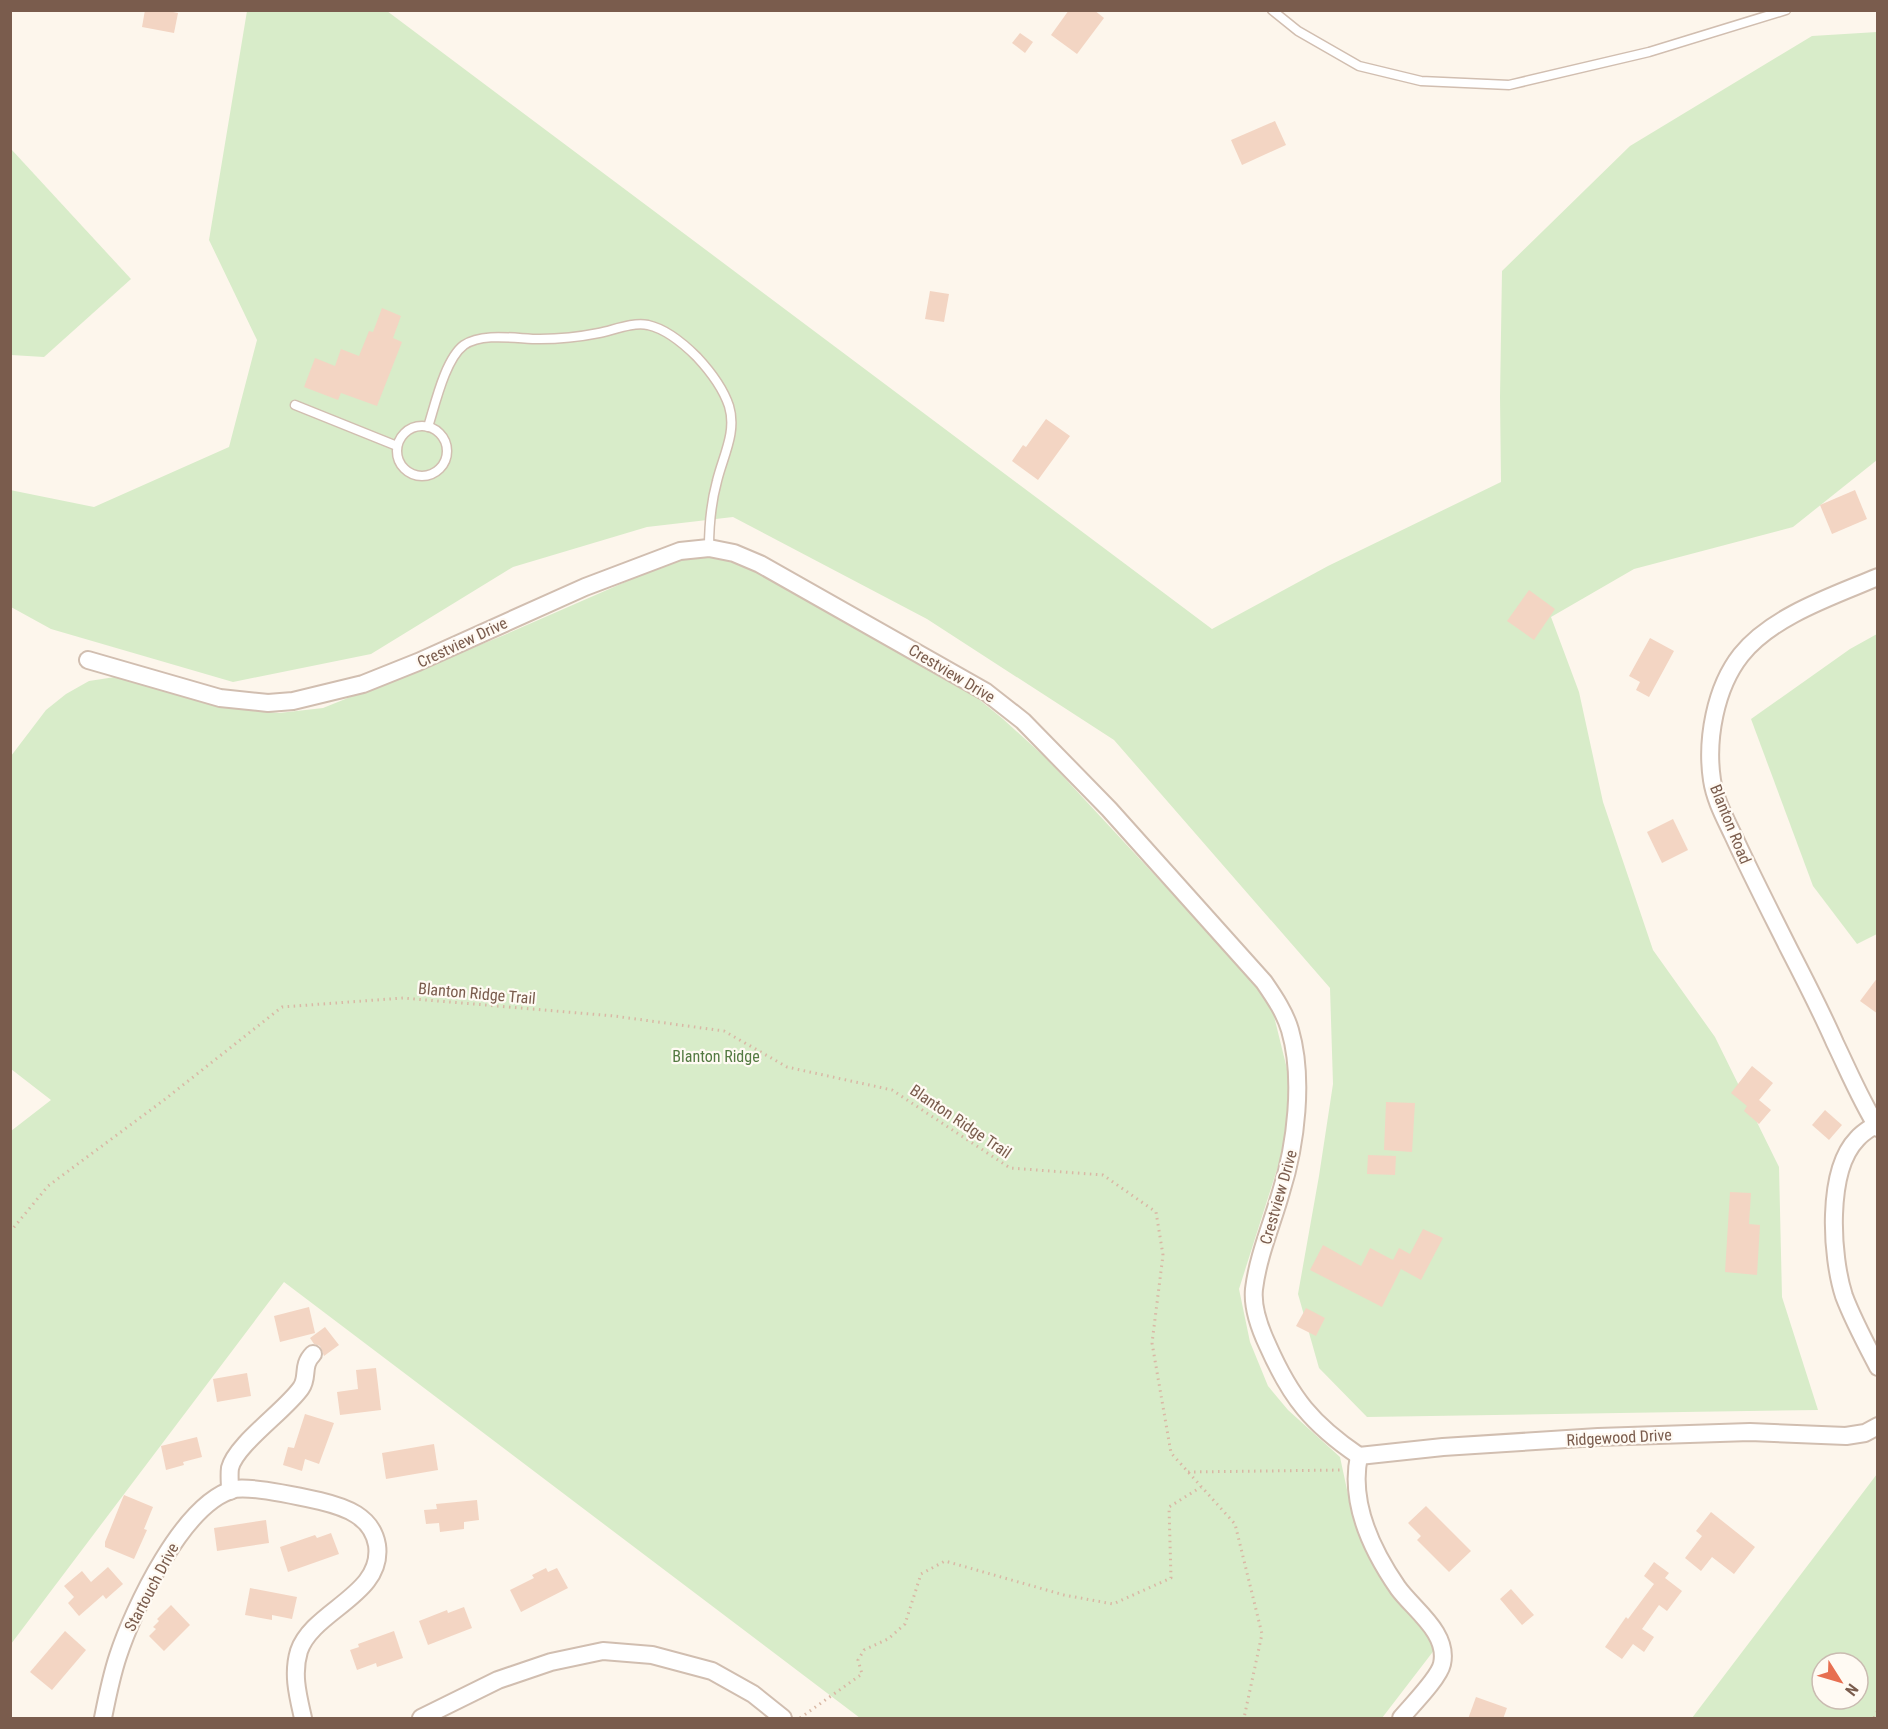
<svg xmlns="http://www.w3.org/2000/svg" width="1888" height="1729" viewBox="0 0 1888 1729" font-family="'Roboto Condensed',sans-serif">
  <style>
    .green { fill: #d8ecc9; fill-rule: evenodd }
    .building { fill: #f3d5c3 }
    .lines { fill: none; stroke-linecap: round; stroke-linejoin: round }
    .service-casing { stroke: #d1beb0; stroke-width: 11 }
    .minor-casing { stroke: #d1beb0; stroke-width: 20 }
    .path { stroke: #d9b8a5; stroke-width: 3; stroke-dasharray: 1.5 4.5; stroke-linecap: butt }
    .service { stroke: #fff; stroke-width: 8 }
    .minor { stroke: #fff; stroke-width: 16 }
    .labels { text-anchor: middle; stroke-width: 4.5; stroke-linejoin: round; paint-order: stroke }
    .street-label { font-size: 16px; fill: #7a5c4d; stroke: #fffaf3 }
    .park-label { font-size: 16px; fill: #537a41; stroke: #fffaf3 }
  </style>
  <rect width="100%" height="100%" fill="#fdf6ec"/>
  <g class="green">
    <path d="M 247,11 L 387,11 L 1212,629 L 1328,566 L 1501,482 L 1500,397 L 1502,271 L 1630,146 L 1812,36 L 1877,32 L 1877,460 L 1793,527 L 1634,569 L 1551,617 L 1579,692 L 1603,802 L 1653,950 L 1715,1037 L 1779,1167 L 1782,1297 L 1818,1410 L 1367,1417 L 1319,1368 L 1298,1294 L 1319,1176 L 1333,1084 L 1330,988 L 1114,740 L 927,619 L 733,517 L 647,527 L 513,567 L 371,654 L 233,682 L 51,629 L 11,607 L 10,490 L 94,507 L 229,447 L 257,340 L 209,240 Z"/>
    <path d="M 11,149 L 131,279 L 44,357 L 11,355 Z"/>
    <path d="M 713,556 L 738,562 L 770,577 L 970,692 L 1003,719 L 1047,759 L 1254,982 L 1272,1008 L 1288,1073 L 1288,1103 L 1285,1133 L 1280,1160 L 1239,1289 L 1250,1342 L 1268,1386 L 1288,1410 L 1340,1457 L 1349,1499 L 1376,1570 L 1394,1598 L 1428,1632 L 1435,1649 L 1382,1718 L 860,1718 L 284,1282 L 11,1644 L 11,1131 L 51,1100 L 11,1069 L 11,756 L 46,710 L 66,694 L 89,681 L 115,677 L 211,705 L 279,713 L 323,708 L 502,636 L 655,569 L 690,557 Z"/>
    <path d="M 1877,634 L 1877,934 L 1857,944 L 1813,886 L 1751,719 L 1850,649 Z"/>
    <path d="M 1877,1474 L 1877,1718 L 1692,1718 ZM 1822,1663 L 1858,1663 L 1858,1699 L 1822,1699 Z"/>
  </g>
  <g class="building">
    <path d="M 145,10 L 174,10 L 173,12 L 178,13 L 174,33 L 142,27 Z"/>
    <path d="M 1069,10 L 1094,10 L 1104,18 L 1077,54 L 1051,35 Z"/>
    <path d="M 1020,33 L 1033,42 L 1025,53 L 1012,43 Z"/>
    <path d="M 1275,121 L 1286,145 L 1242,165 L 1231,140 Z"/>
    <path d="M 930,291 L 949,294 L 944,322 L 925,319 Z"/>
    <path d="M 382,308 L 401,316 L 393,338 L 402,342 L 377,406 L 341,393 L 338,400 L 304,387 L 315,358 L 335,366 L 341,349 L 359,356 L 369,331 L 373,332 Z"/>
    <path d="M 1046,419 L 1070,436 L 1038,480 L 1012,461 L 1023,445 L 1026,447 Z"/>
    <path d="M 1855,490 L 1867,519 L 1832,534 L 1820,505 Z"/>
    <path d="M 1529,590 L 1555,609 L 1534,640 L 1507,621 Z"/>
    <path d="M 1650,638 L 1674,651 L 1649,697 L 1636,690 L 1640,682 L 1629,676 Z"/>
    <path d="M 1673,819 L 1688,850 L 1662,863 L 1647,832 Z"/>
    <path d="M 1878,977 L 1878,1014 L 1860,1001 Z"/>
    <path d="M 1752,1066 L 1773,1083 L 1759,1100 L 1771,1110 L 1759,1124 L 1744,1111 L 1747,1106 L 1731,1093 Z"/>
    <path d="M 1386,1102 L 1415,1103 L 1412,1152 L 1384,1150 Z"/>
    <path d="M 1825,1110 L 1842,1125 L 1829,1140 L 1812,1125 Z"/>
    <path d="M 1368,1155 L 1396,1156 L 1395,1175 L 1367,1174 Z"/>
    <path d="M 1730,1192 L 1751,1193 L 1749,1224 L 1760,1225 L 1757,1275 L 1725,1272 Z"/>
    <path d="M 1423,1229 L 1443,1238 L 1421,1280 L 1401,1269 L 1382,1307 L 1310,1270 L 1323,1245 L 1361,1266 L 1370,1248 L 1393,1260 L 1399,1248 L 1410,1254 Z"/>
    <path d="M 309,1307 L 315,1333 L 280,1342 L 274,1316 Z"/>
    <path d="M 1306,1308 L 1325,1318 L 1316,1336 L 1296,1326 Z"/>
    <path d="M 325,1327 L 339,1345 L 324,1356 L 320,1346 L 314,1344 L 310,1338 Z"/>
    <path d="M 376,1368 L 381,1410 L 340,1415 L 337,1392 L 358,1389 L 356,1370 Z"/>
    <path d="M 247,1373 L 251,1396 L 217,1402 L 213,1379 Z"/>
    <path d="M 305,1414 L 334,1423 L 319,1464 L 305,1459 L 302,1471 L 283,1465 L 288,1447 L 294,1448 Z"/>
    <path d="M 197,1437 L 202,1457 L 183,1462 L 184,1465 L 166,1470 L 161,1446 Z"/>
    <path d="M 434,1444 L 438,1470 L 386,1479 L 382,1453 Z"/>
    <path d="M 124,1495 L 153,1507 L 144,1529 L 147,1530 L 134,1559 L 105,1547 L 105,1542 Z"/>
    <path d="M 477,1500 L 479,1520 L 464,1522 L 464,1529 L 440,1532 L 439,1523 L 426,1524 L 424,1510 L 437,1509 L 436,1504 Z"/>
    <path d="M 1426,1506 L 1471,1551 L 1449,1572 L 1417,1540 L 1421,1536 L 1408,1523 Z"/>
    <path d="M 1711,1512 L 1755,1547 L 1734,1574 L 1712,1557 L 1701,1571 L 1685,1558 L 1702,1536 L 1696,1531 Z"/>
    <path d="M 266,1520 L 269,1543 L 217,1551 L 214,1528 Z"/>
    <path d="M 331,1533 L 339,1554 L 288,1572 L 280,1547 L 315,1535 L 317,1538 Z"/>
    <path d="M 1654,1562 L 1669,1573 L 1665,1578 L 1682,1591 L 1667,1611 L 1659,1605 L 1642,1629 L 1654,1637 L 1644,1652 L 1633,1644 L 1622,1659 L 1605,1647 L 1626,1617 L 1628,1619 L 1654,1584 L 1644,1576 Z"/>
    <path d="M 108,1567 L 123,1584 L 106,1599 L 103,1595 L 79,1616 L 68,1603 L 74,1597 L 64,1586 L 82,1571 L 91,1582 Z"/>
    <path d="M 546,1568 L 548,1572 L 557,1568 L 568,1588 L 521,1612 L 510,1590 L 534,1578 L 532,1575 Z"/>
    <path d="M 250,1588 L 297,1597 L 292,1619 L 272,1615 L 272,1620 L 245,1615 Z"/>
    <path d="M 1511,1589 L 1534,1615 L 1522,1625 L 1500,1599 Z"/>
    <path d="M 171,1605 L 190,1625 L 164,1651 L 149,1636 L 156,1629 L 153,1627 L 159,1621 L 157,1619 Z"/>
    <path d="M 464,1607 L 472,1628 L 428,1645 L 419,1621 L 447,1610 L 448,1613 Z"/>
    <path d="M 65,1631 L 86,1650 L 52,1690 L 30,1672 Z"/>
    <path d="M 394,1631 L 403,1658 L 377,1667 L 376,1663 L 357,1670 L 350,1650 L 359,1647 L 358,1644 Z"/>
    <path d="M 1476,1697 L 1507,1708 L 1503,1719 L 1468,1719 Z"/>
  </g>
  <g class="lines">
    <g class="service-casing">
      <g id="service">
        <path d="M 1272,10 L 1298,31 L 1359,66 L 1421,81 L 1509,85 L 1649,52 L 1786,10"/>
        <path d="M 295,405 L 397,446"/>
        <circle cx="422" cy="451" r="25"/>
        <path d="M 428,427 C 435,405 445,359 464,345 C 483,332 518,339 540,339 C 560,339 579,337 599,333 C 614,330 632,322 648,325 C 666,329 684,344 697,357 C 710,371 723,388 729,406 C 737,432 723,456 717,481 C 711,503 709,525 709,548"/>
      </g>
    </g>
    <g class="minor-casing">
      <g id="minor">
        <path d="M 1878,577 C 1833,596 1772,616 1741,655 C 1715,688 1706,740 1712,780 C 1715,800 1725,818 1733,835 C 1751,874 1770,911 1789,949 C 1805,980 1821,1011 1835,1043 C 1849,1072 1861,1101 1878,1128"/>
        <path d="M 88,660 L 220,698 L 268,703 L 293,701 L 363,684 L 418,662 L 585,587 L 680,551 L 709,548 L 734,553 L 760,564 L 986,692 L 1023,721 L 1109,809 L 1264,982 C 1275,998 1285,1013 1290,1030 C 1304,1078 1296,1145 1281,1192 C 1272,1224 1258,1256 1254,1289 C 1252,1308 1260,1329 1268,1346 C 1291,1398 1312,1424 1359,1456"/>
        <path d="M 1875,1125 C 1869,1129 1862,1133 1857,1139 C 1826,1171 1831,1256 1844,1296 C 1853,1320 1866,1344 1878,1367"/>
        <path d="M 1359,1456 L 1443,1447 L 1598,1437 L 1750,1432 L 1846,1436 L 1865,1433 L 1878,1426"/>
        <path d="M 1359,1456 C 1349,1503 1371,1549 1398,1588 C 1414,1610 1449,1633 1442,1664 C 1439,1678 1411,1706 1401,1718"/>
        <path d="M 230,1491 C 230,1483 229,1475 230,1468 C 236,1444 286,1410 301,1388 C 309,1377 301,1366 313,1354"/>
        <path d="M 103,1718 C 107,1698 111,1677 118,1656 C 133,1610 183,1502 235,1489 C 251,1486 302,1497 320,1501 C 345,1507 372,1516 377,1545 C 384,1595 313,1610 299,1651 C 292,1674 298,1696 303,1718"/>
        <path d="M 421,1718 L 498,1680 L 551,1662 L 603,1651 L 652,1655 L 712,1671 L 753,1694 L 783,1718"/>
      </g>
    </g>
    <g class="path">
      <path d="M 10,1232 L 48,1186 L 164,1100 L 282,1007 L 403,998 L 614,1016 L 724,1031 L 787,1067 L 892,1090 L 1010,1168 L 1103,1175 L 1156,1212 L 1163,1255 L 1152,1343 L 1171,1453 L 1235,1524 L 1262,1634 L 1244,1718"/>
      <path d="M 1188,1472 L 1342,1470"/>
      <path d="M 800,1718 L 862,1674 L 858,1660 L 864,1650 L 888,1639 L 905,1624 L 921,1574 L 945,1561 L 1064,1595 L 1113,1604 L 1171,1578 L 1169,1507 L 1201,1487"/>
      <path d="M 1874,1718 L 1878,1710"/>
    </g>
    <use href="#service" class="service"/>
    <use href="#minor" class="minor"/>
  </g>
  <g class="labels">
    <g class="street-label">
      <text transform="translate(462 642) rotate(-25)" y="6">Crestview Drive</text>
      <text transform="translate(952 673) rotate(31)" y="6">Crestview Drive</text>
      <text transform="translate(1731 824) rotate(68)" y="6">Blanton Road</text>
      <text transform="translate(477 993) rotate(5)" y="6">Blanton Ridge Trail</text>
      <text transform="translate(961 1121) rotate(34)" y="6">Blanton Ridge Trail</text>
      <text transform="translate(1278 1197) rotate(-74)" y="6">Crestview Drive</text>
      <text transform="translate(1619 1437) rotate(-3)" y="6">Ridgewood Drive</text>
      <text transform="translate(151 1587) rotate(-62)" y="6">Startouch Drive</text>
    </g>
    <g class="park-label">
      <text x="716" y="1062">Blanton Ridge</text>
    </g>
  </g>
  <rect width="1888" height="1729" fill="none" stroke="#7a5c4d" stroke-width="24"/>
  <g transform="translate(1840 1681) rotate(127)"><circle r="28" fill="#fffaf3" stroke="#cabbb1" stroke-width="1.5"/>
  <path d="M0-4.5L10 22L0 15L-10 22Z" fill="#e76f51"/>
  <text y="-9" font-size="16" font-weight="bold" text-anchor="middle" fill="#7a5c4d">N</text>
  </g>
</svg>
